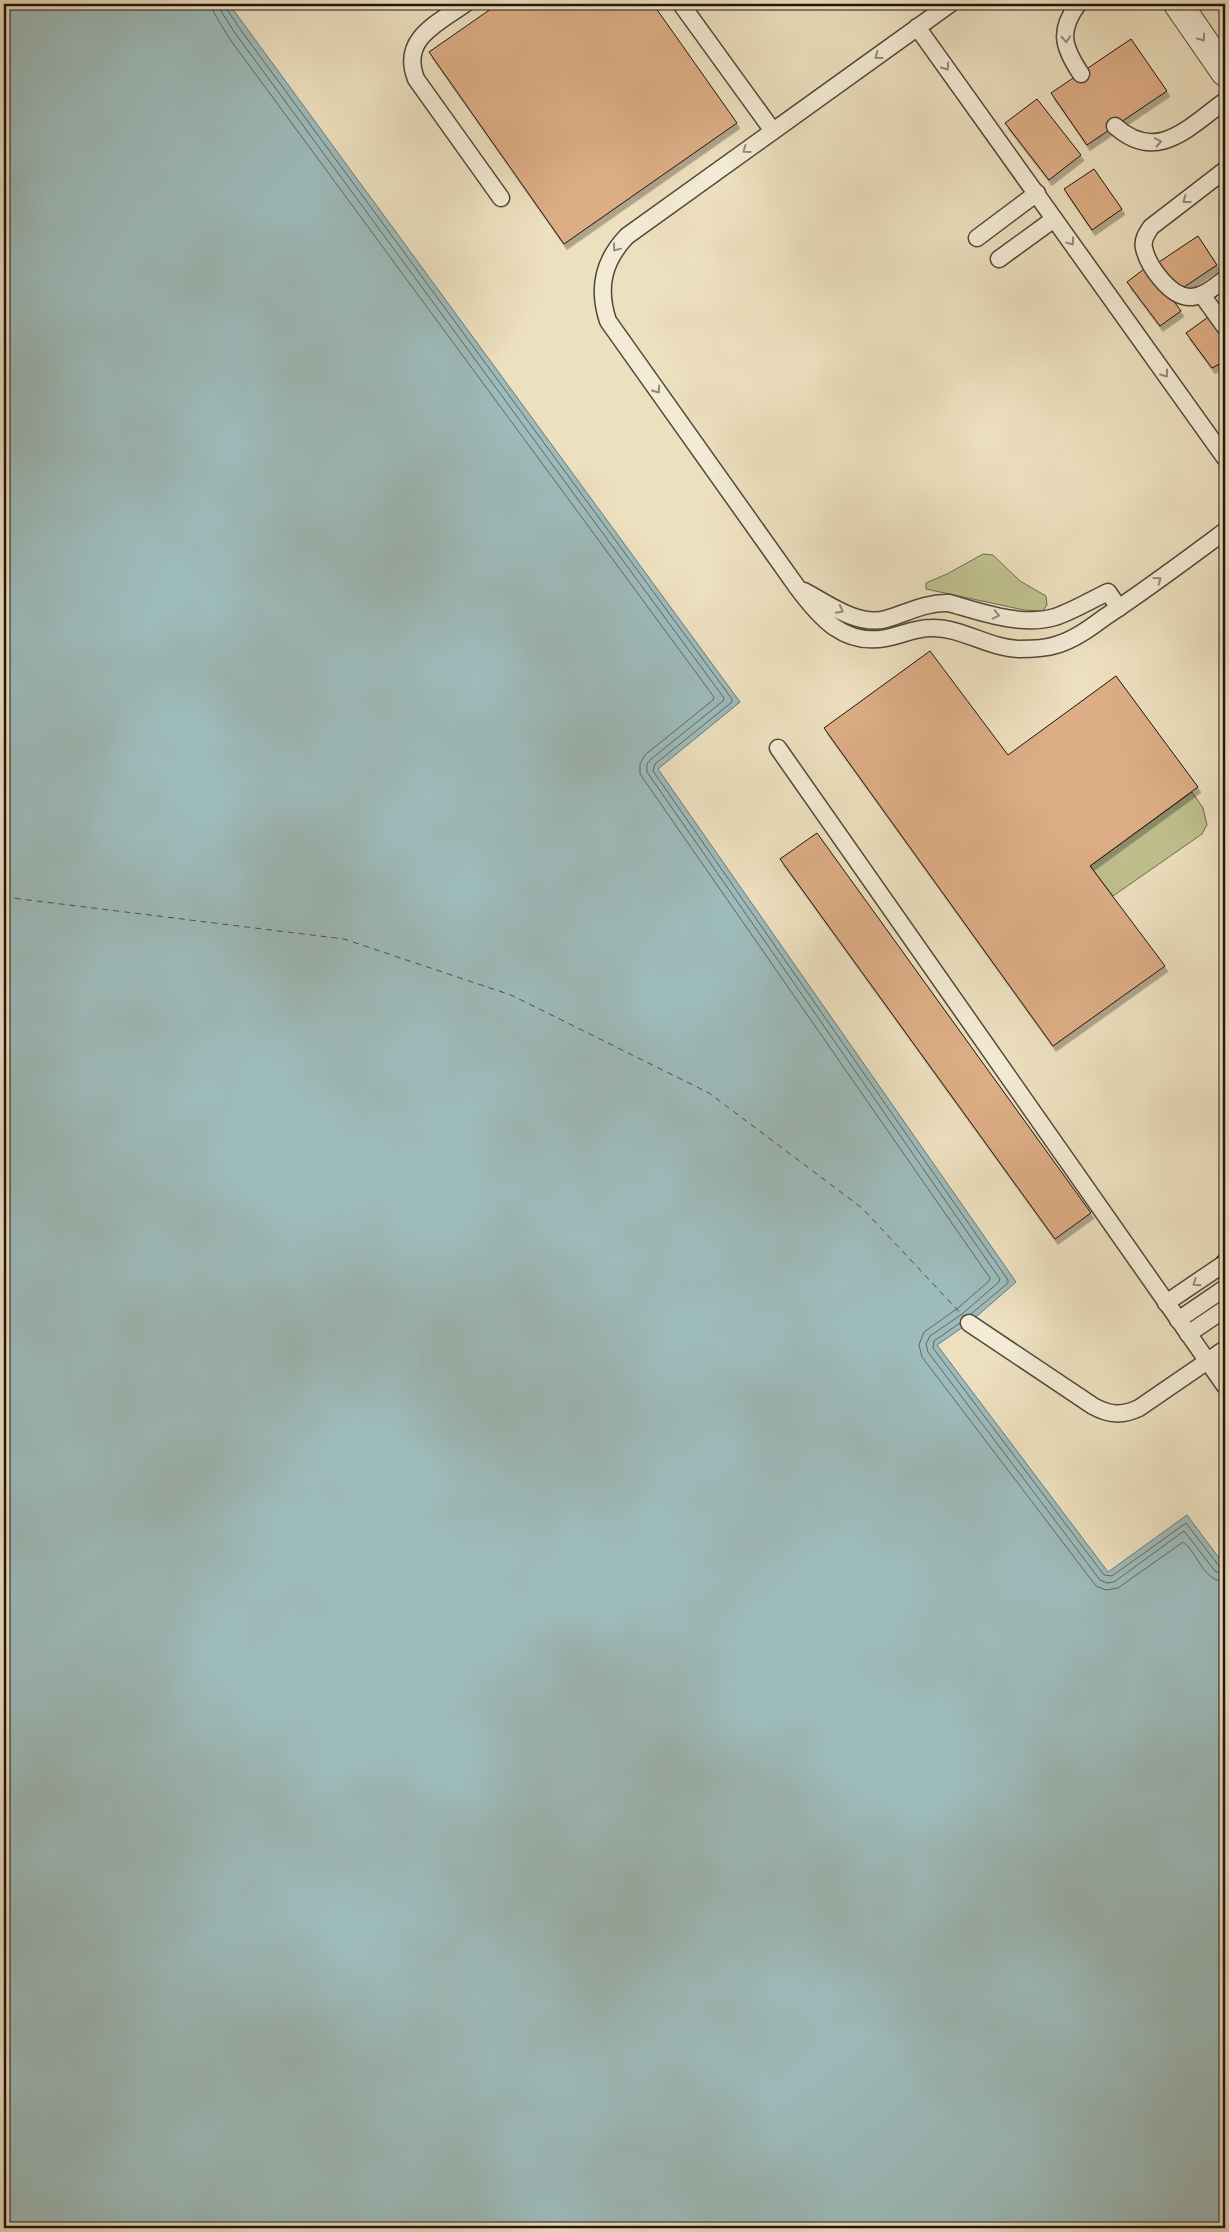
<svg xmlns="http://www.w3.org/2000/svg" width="1229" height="2232" viewBox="0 0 1229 2232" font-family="'Gentium Book Plus',serif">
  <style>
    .green { fill: #bfc08e; stroke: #706a4e }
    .water { fill: #9dbbbb; stroke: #6b7876 }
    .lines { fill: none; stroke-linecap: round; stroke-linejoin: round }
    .shore { stroke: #5e6864; stroke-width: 1 }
    .ferry { stroke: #4c4e4b; stroke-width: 1; stroke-dasharray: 6 5; stroke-linecap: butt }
    .building { fill: #ddad85; stroke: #20140e; filter: url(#shadow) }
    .lane-casing { stroke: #53473a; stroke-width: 19 }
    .street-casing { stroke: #53473a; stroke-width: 30 }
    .lane { stroke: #f3ebd5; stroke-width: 16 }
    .street { stroke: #f3ebd5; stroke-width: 28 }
    .oneway { stroke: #948a7b }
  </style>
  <defs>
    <filter id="shadow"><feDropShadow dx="3" dy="5.5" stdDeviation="0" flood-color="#0004"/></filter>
  </defs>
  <rect width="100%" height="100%" fill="#ede0bf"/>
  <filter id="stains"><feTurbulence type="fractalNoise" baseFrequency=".004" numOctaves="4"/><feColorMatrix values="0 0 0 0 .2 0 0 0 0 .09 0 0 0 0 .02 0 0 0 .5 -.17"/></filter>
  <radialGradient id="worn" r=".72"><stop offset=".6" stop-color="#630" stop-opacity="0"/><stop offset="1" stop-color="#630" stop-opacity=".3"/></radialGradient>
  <g class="green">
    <path d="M 983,554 L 993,555 L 1020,581 L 1046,596 L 1047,605 L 1043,611 L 1024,610 L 926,589 L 926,583 L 947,574 Z"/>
    <path d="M 1192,792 L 1203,808 L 1207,825 L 1202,834 L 1113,896 L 1090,866 Z"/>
  </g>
  <path class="water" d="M 4,4 L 229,4 L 740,702 L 658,769 L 1016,1282 L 969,1323 L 937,1345 L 1108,1572 L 1187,1515 L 1225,1566 L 1225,2228 L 4,2228 Z"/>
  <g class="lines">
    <g class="shore">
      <path d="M 212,4 L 214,13 L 229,38 L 714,697 L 713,700 L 645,755 L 640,764 L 640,774 L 990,1278 L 989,1281 L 958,1308 L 924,1332 L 919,1345 L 922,1357 L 1096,1586 L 1106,1590 L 1118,1588 L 1183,1542 C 1198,1553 1203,1581 1225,1582"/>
      <path d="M 219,4 L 221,11 L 235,33 L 724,698 L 723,701 L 651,759 L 647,764 L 647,772 L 1000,1279 L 999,1282 L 962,1314 L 930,1336 L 926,1344 L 928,1352 L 1100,1580 L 1107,1583 L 1114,1582 L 1184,1531 L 1215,1571 L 1225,1575"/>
      <path d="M 226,4 L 226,8 L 240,29 L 732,699 L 732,702 L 655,764 L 653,771 L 1008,1280 L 1008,1283 L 971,1314"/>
      <path d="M 960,1323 L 934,1341 L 933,1348 L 1104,1575 L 1112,1576 L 1186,1523 L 1219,1566 L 1225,1568"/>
    </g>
    <path class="ferry" d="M 4,897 L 344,939 L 511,995 L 709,1093 L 862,1208 L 965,1318"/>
  </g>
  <g class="building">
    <path d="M 498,4 L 653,4 L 737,123 L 564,244 L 429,52 Z"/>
    <path d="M 1131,39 L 1167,91 L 1087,145 L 1051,93 Z"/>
    <path d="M 1037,99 L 1081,155 L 1049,180 L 1005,123 Z"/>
    <path d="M 1094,169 L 1122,209 L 1092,230 L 1064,189 Z"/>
    <path d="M 1198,236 L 1217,265 L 1178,291 L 1159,262 Z"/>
    <path d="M 1148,266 L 1181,311 L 1160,326 L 1127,282 Z"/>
    <path d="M 1225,305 L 1225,366 L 1223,362 L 1212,368 L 1186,333 Z"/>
    <path d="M 930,651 L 1008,755 L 1116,676 L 1198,787 L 1090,866 L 1165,966 L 1053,1046 L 824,728 Z"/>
    <path d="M 817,833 L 1091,1213 L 1055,1239 L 780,859 Z"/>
    <path d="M 1225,1249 L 1225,1289 L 1210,1264 Z"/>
  </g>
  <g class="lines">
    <g class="lane-casing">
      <g id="lane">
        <path d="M 465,4 C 438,23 400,39 416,79 L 501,198"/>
        <path d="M 681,4 L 773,131"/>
        <path d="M 950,4 L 627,236 C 603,261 597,288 608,321 L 797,587 C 820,618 844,646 886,638 C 902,635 915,628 931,628 C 961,627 988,648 1019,649 C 1031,649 1044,649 1056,645 C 1074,640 1090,628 1105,617 C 1146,590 1186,560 1225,531"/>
        <path d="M 1078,4 C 1058,31 1063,47 1081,74"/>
        <path d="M 917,27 L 1225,458"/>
        <path d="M 1115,126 C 1157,164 1189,127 1225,101"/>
        <path d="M 1225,170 L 1151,227 C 1147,233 1142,240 1144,248 C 1148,266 1171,299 1192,297 C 1205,296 1215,286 1225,279"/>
        <path d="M 977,238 L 1037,193"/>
        <path d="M 999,259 L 1054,219"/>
        <path d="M 1202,295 L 1225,327"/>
        <path d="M 804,591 C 827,603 858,627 886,619 C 907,613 926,602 949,603 C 981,612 1021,627 1055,617 C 1073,611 1091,600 1108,592 L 1119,608"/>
        <path d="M 778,748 L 1225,1386"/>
        <path d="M 1166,1303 L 1225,1263"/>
        <path d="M 1178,1320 L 1225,1288"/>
        <path d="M 969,1323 L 1093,1406 C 1109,1415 1122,1416 1139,1408 L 1225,1349"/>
        <path d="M 1188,1334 L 1225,1309"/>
      </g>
    </g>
    <g class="street-casing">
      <path id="street" d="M 1178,4 L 1225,72"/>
    </g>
    <use href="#lane" class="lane"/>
    <use href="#street" class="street"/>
  </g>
  <defs><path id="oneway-chevron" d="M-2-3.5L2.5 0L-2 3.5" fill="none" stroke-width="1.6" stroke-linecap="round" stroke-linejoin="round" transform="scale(1.25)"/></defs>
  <g class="oneway">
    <use href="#oneway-chevron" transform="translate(1202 38) rotate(55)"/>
    <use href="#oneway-chevron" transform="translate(1066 39) rotate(87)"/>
    <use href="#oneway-chevron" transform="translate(878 56) rotate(144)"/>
    <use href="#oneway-chevron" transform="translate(946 67) rotate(54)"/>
    <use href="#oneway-chevron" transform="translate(1158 142) rotate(-11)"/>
    <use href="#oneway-chevron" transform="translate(746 150) rotate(144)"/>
    <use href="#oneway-chevron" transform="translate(1186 200) rotate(143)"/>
    <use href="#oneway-chevron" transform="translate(1071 242) rotate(54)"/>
    <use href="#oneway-chevron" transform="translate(616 248) rotate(127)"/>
    <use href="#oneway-chevron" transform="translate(1165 374) rotate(54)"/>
    <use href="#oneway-chevron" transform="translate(657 390) rotate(55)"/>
    <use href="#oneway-chevron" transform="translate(1158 580) rotate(-36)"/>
    <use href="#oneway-chevron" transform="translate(840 610) rotate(27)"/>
    <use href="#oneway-chevron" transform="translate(996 615) rotate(13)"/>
    <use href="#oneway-chevron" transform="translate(1196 1283) rotate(146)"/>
  </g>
  <rect width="1229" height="2232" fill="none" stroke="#ede0bf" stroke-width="20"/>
  <rect x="5" y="5" width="1219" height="2222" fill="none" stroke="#20140e" stroke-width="2.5"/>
  <rect x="10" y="10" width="1209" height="2212" fill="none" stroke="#20140e"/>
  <rect width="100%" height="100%" filter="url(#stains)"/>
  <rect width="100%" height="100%" fill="url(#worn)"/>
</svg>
